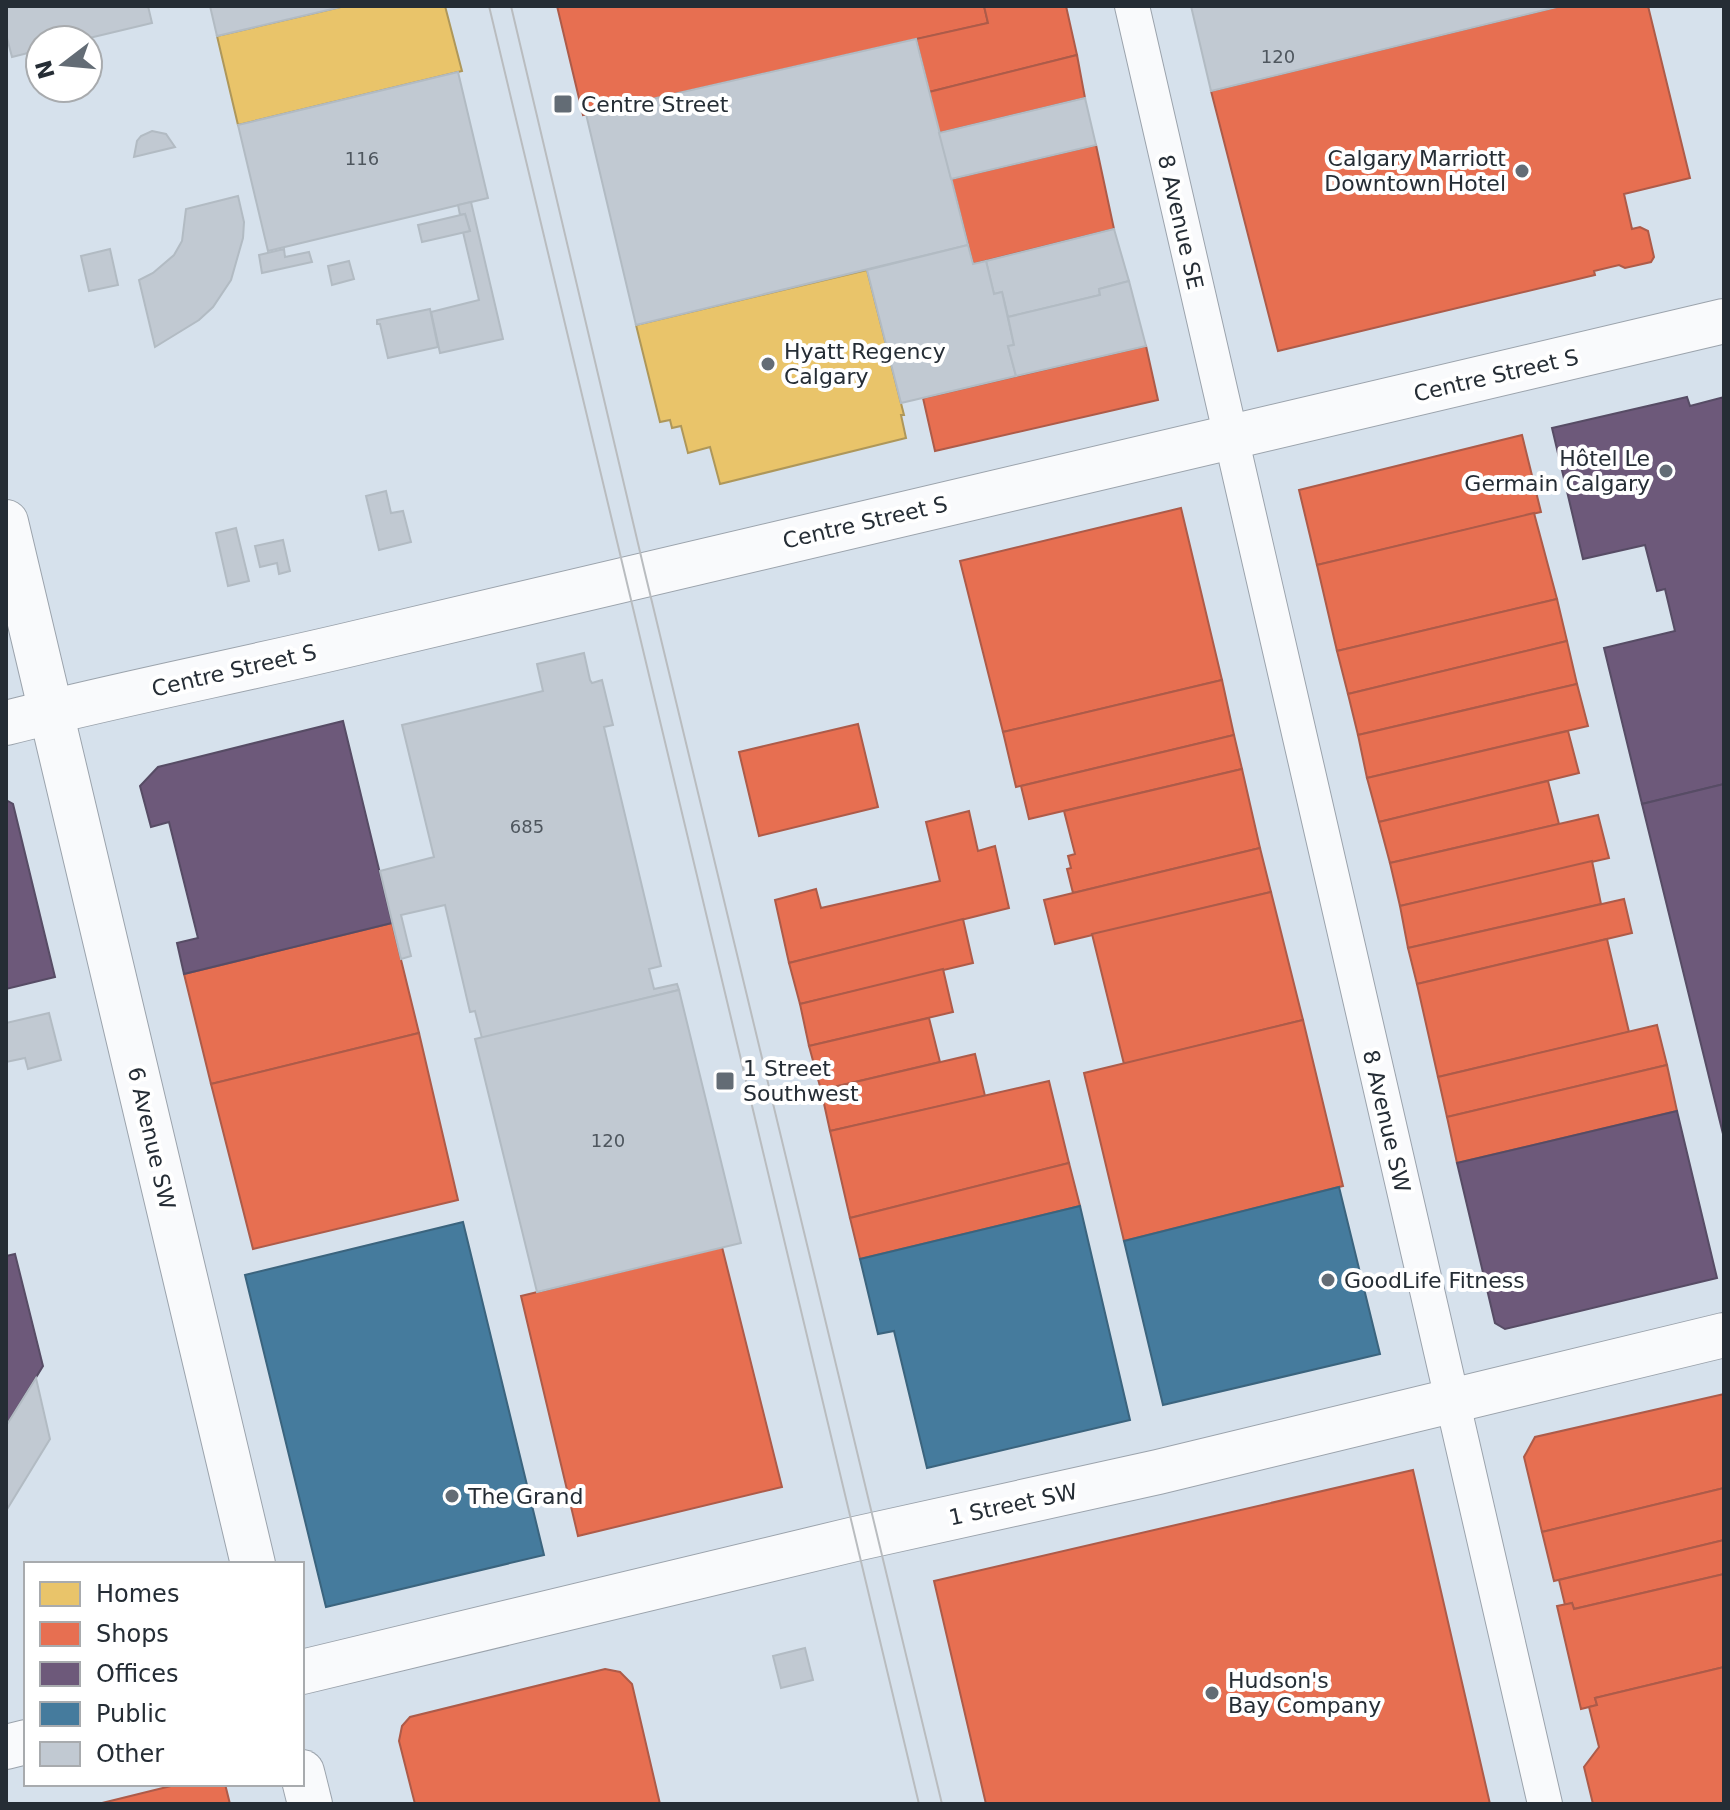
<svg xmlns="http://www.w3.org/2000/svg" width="1730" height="1810" viewBox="0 0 1730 1810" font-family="'DejaVu Sans',sans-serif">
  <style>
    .homes { fill: #e9c46a; stroke: #ae975a; stroke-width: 2 }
    .shops { fill: #e76f51; stroke: #ad5b49; stroke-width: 2 }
    .offices { fill: #6d597a; stroke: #574c65; stroke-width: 2 }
    .public { fill: #457b9d; stroke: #3b647e; stroke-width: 2 }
    .building { fill: #c1c9d2; stroke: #b2bbc3; stroke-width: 2 }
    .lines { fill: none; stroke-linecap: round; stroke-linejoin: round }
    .pedestrian-casing { stroke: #9ba3ac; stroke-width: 36 }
    .tertiary-casing { stroke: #9ba3ac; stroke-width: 46 }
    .secondary-casing { stroke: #9ba3ac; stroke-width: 46 }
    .pedestrian { stroke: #f9fafc; stroke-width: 34 }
    .tertiary { stroke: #f9fafc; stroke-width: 44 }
    .secondary { stroke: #f9fafc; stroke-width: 44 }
    .tram { stroke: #b9bcbf; stroke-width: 2 }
    .poi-dot { fill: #636c75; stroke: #fff; stroke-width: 3 }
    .labels { text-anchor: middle; stroke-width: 8; stroke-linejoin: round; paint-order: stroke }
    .number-label { font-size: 18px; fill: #4e565e }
    .poi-label { font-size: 22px; fill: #252d35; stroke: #fff; text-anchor: start }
    .street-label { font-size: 22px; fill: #252d35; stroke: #fff }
  </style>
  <rect width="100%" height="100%" fill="#d6e1ec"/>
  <g class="homes">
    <path d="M 345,6 L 445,6 L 462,71 L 238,125 L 217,36 Z"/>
    <path d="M 867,270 L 904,415 L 901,415 L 906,438 L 720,484 L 710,447 L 688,453 L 681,426 L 672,428 L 670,420 L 660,422 L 636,325 Z"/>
  </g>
  <g class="shops">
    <path d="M 557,6 L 984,6 L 988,23 L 583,115 Z"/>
    <path d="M 984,6 L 1066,6 L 1077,55 L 929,92 L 916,39 L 988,23 Z"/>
    <path d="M 1561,6 L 1648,6 L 1690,178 L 1624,194 L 1632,229 L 1640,227 L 1648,231 L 1654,257 L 1651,262 L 1625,268 L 1619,265 L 1594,271 L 1595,275 L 1278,351 L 1211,91 Z"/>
    <path d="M 1077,55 L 1085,98 L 939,133 L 929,92 Z"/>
    <path d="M 1096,145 L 1114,229 L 973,264 L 951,179 Z"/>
    <path d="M 1146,346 L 1158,400 L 935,451 L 923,398 Z"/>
    <path d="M 1522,435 L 1541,512 L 1317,565 L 1299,490 Z"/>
    <path d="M 1181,508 L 1222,680 L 1003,732 L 960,561 Z"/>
    <path d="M 1534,513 L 1557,599 L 1337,651 L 1317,565 Z"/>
    <path d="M 1557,599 L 1567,641 L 1348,694 L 1337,651 Z"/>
    <path d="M 1567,641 L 1577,684 L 1358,735 L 1348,694 Z"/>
    <path d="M 1222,680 L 1234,735 L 1016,787 L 1003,732 Z"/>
    <path d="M 1577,684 L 1588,726 L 1367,778 L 1358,735 Z"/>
    <path d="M 858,724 L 878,807 L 759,836 L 739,752 Z"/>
    <path d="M 1568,731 L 1579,773 L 1379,822 L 1367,778 Z"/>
    <path d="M 1234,735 L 1242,769 L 1029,819 L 1021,786 Z"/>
    <path d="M 1242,769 L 1260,848 L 1073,893 L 1067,869 L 1071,868 L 1068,856 L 1075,854 L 1064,811 Z"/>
    <path d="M 1548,781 L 1559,824 L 1390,863 L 1379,822 Z"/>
    <path d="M 969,811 L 978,851 L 995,846 L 1009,908 L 789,963 L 775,900 L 816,889 L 821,908 L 940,881 L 926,822 Z"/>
    <path d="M 1598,815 L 1609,858 L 1400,906 L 1390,863 Z"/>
    <path d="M 1260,848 L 1271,892 L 1055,944 L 1044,900 Z"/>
    <path d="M 1592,861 L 1601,904 L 1408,948 L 1400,906 Z"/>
    <path d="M 1271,892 L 1303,1020 L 1124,1064 L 1092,934 Z"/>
    <path d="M 1624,899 L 1632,933 L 1417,984 L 1408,948 Z"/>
    <path d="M 963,919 L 973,963 L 800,1004 L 789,963 Z"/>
    <path d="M 392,923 L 419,1033 L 211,1084 L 184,974 Z"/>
    <path d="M 1607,939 L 1629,1032 L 1438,1077 L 1417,984 Z"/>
    <path d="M 943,969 L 953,1012 L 809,1046 L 800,1004 Z"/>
    <path d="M 929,1018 L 940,1062 L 821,1090 L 809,1046 Z"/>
    <path d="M 1303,1020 L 1343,1186 L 1124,1241 L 1084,1073 Z"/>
    <path d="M 1657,1025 L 1667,1065 L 1447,1117 L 1438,1077 Z"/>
    <path d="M 419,1033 L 458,1200 L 253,1249 L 211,1084 Z"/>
    <path d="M 975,1054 L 985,1096 L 830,1131 L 821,1090 Z"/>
    <path d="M 1667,1065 L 1677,1111 L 1457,1163 L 1447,1117 Z"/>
    <path d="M 1049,1081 L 1069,1163 L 850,1218 L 830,1131 Z"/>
    <path d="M 1069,1163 L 1080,1206 L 860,1259 L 850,1218 Z"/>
    <path d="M 722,1247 L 782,1487 L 578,1536 L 521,1296 Z"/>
    <path d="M 1724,1394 L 1724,1488 L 1542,1532 L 1524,1457 L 1535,1437 Z"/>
    <path d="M 1413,1470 L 1490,1804 L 986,1804 L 934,1581 Z"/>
    <path d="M 1724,1488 L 1724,1540 L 1554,1581 L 1542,1532 Z"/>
    <path d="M 1724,1540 L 1724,1574 L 1574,1609 L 1572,1603 L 1565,1605 L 1559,1580 Z"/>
    <path d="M 1724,1574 L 1724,1667 L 1595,1698 L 1597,1705 L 1581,1709 L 1557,1606 L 1572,1603 L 1574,1609 Z"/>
    <path d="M 1724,1667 L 1724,1804 L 1593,1804 L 1584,1767 L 1599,1747 L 1589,1707 L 1597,1705 L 1595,1698 Z"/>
    <path d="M 605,1669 L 620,1672 L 632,1684 L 660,1804 L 415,1804 L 399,1741 L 402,1726 L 410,1717 Z"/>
    <path d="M 179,1784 L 225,1784 L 230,1804 L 98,1804 Z"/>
  </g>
  <g class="offices">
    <path d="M 1687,397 L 1690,406 L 1724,397 L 1724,784 L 1642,804 L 1604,648 L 1675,631 L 1665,589 L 1657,591 L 1645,545 L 1583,559 L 1552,428 Z"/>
    <path d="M 343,721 L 392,923 L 184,974 L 177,943 L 198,938 L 169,822 L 151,827 L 140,786 L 158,767 Z"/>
    <path d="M 1724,784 L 1724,1138 L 1642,804 Z"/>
    <path d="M 6,800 L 13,804 L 55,977 L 6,989 Z"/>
    <path d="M 1677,1111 L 1717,1278 L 1505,1329 L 1495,1323 L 1457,1163 Z"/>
    <path d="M 15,1254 L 43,1366 L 6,1426 L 6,1256 Z"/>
  </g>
  <g class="public">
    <path d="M 1339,1187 L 1380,1354 L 1163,1405 L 1124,1241 Z"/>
    <path d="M 1080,1206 L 1130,1420 L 927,1468 L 894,1331 L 878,1334 L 860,1259 Z"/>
    <path d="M 463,1222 L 544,1555 L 326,1607 L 245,1275 Z"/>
  </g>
  <g class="building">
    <path d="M 6,6 L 148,6 L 152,23 L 81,40 L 40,40 L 40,50 L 12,57 L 6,34 Z"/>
    <path d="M 210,6 L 345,6 L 217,36 Z"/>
    <path d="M 1191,6 L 1561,6 L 1211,91 Z"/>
    <path d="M 916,39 L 968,245 L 636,325 L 586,114 Z"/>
    <path d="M 458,72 L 488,198 L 268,251 L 238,125 Z"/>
    <path d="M 1085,98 L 1096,145 L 951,179 L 939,133 Z"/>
    <path d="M 152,131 L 166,134 L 175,147 L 134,157 L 137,141 L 141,136 Z"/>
    <path d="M 238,196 L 244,222 L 243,238 L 231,280 L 213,307 L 199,320 L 155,347 L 139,280 L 153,273 L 174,255 L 182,241 L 186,209 Z"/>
    <path d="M 471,202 L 503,339 L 440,353 L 431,312 L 479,300 L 463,232 L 470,231 L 465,214 L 460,215 L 458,205 Z"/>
    <path d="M 465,214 L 470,231 L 422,242 L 418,225 Z"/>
    <path d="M 1114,229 L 1129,281 L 1099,289 L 1100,295 L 1008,317 L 1002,292 L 994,294 L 986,261 Z"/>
    <path d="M 968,245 L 973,264 L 986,261 L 994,294 L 1002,292 L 1014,345 L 1008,346 L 1016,376 L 901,403 L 867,270 Z"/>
    <path d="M 110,249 L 118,285 L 89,291 L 81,256 Z"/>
    <path d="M 284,249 L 285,257 L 309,252 L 312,262 L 262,273 L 259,255 Z"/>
    <path d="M 349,261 L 354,279 L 332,285 L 328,266 Z"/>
    <path d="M 1129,281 L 1146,346 L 1016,376 L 1008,346 L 1014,345 L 1008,317 L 1100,295 L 1099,289 Z"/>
    <path d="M 430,309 L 438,347 L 388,358 L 380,324 L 377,324 L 377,320 Z"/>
    <path d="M 386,491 L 391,513 L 403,511 L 411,542 L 379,550 L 366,496 Z"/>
    <path d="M 236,528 L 249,581 L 228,586 L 216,533 Z"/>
    <path d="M 283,540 L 290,571 L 279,574 L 277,563 L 260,567 L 255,546 Z"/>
    <path d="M 584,653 L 590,680 L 592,683 L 602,680 L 613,725 L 604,727 L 661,966 L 649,969 L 654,989 L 677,984 L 679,990 L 482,1038 L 475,1011 L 470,1012 L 445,905 L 401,915 L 411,956 L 401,959 L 380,871 L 434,857 L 402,725 L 543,691 L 537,664 Z"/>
    <path d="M 679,990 L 741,1243 L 537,1292 L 475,1039 Z"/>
    <path d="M 49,1013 L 61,1060 L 28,1069 L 25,1058 L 6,1062 L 6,1023 Z"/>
    <path d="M 36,1378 L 50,1439 L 6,1511 L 6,1426 Z"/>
    <path d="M 805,1648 L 813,1680 L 781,1688 L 773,1656 Z"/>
  </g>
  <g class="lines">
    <g class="pedestrian-casing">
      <path id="pedestrian" d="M 1132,6 L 1545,1804"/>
    </g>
    <g class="tertiary-casing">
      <g id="tertiary">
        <path d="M 6,723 C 123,693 243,670 360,642 C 815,534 1270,428 1724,321"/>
        <path d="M 302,1672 L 855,1539 L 1158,1472 L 1724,1335"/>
        <path d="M 6,1747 L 26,1742"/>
      </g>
    </g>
    <g class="secondary-casing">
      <g id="secondary">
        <path d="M 6,522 L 253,1564"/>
        <path d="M 302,1772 L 310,1804"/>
      </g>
    </g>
    <use href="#pedestrian" class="pedestrian"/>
    <use href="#tertiary" class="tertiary"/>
    <use href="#secondary" class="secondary"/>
    <g class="tram">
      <path d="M 489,6 L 919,1804"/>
      <path d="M 511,6 L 645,573 L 942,1804"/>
    </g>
  </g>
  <g class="poi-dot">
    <rect x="553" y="94" width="20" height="20" rx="4"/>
    <circle cx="1522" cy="171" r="8"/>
    <circle cx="768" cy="364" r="8"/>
    <circle cx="1666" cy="471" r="8"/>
    <rect x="715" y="1071" width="20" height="20" rx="4"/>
    <circle cx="1328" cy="1280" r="8"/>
    <circle cx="452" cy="1496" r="8"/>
    <circle cx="1212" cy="1693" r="8"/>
  </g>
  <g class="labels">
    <g class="number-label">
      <text x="1278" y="63">120</text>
      <text x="362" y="165">116</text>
      <text x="527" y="833">685</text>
      <text x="608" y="1147">120</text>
    </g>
    <g class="poi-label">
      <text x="581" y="112">Centre Street</text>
      <text x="1506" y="166" text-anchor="end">Calgary Marriott<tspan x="1506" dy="25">Downtown Hotel</tspan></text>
      <text x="784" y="359">Hyatt Regency<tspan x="784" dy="25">Calgary</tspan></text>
      <text x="1650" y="466" text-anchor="end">Hôtel Le<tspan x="1650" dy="25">Germain Calgary</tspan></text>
      <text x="743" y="1076">1 Street<tspan x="743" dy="25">Southwest</tspan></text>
      <text x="1344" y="1288">GoodLife Fitness</text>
      <text x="468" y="1504">The Grand</text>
      <text x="1228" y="1688">Hudson's<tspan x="1228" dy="25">Bay Company</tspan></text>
    </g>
    <g class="street-label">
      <text transform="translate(1181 222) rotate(77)" y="8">8 Avenue SE</text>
      <text transform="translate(1496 375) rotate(-13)" y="8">Centre Street S</text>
      <text transform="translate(865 522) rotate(-13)" y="8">Centre Street S</text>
      <text transform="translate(234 670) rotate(-13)" y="8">Centre Street S</text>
      <text transform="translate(1387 1121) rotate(77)" y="8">8 Avenue SW</text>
      <text transform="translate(152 1138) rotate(77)" y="8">6 Avenue SW</text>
      <text transform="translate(1013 1504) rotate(-12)" y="8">1 Street SW</text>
    </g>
  </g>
  <rect width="1730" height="1810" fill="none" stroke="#252d35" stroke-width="16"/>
  <rect x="24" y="1562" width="280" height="224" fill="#ffffff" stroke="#a8abae" stroke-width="2"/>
  <rect x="40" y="1582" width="40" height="24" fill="#e9c46a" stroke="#a8abae" stroke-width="2"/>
  <text x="96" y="1602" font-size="24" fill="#252d35">Homes</text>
  <rect x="40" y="1622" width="40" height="24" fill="#e76f51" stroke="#a8abae" stroke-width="2"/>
  <text x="96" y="1642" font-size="24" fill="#252d35">Shops</text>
  <rect x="40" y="1662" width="40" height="24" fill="#6d597a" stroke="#a8abae" stroke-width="2"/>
  <text x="96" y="1682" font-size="24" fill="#252d35">Offices</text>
  <rect x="40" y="1702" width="40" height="24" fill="#457b9d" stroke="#a8abae" stroke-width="2"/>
  <text x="96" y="1722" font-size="24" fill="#252d35">Public</text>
  <rect x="40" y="1742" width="40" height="24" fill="#c1c9d2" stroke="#a8abae" stroke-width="2"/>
  <text x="96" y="1762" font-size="24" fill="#252d35">Other</text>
  <g transform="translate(64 64) rotate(254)"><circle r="38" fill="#ffffff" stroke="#a8abae" stroke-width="2"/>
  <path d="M0-6L14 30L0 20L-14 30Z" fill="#636c75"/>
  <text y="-12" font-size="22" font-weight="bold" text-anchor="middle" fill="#252d35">N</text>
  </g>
</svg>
